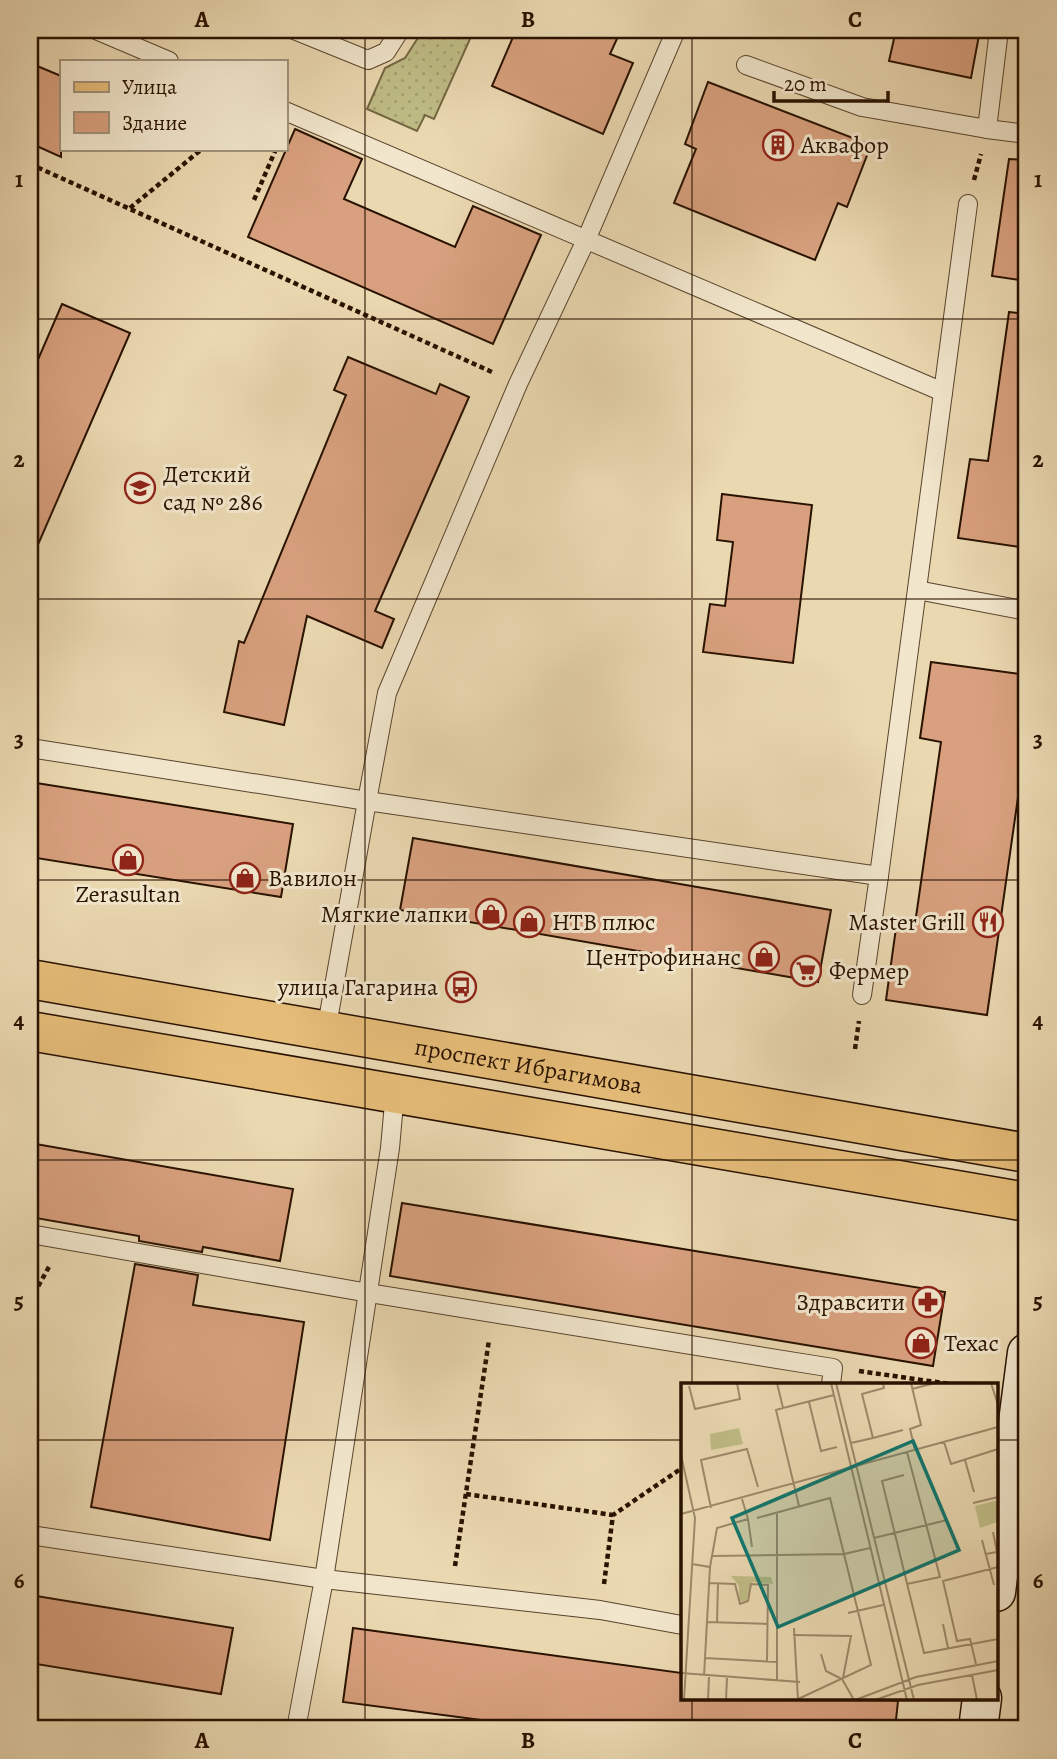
<svg xmlns="http://www.w3.org/2000/svg" width="1057" height="1759" viewBox="0 0 1057 1759" font-family="Alegreya,serif">
  <style>
    .park { fill: url(#park-dots); stroke: #746743; stroke-width: 2 }
    .building { fill: #d8a07e; stroke: #291200; stroke-width: 2 }
    .lines { fill: none; stroke-linecap: round; stroke-linejoin: round }
    .lane-casing { stroke: #59442c; stroke-width: 20 }
    .secondary-casing { stroke: #291200; stroke-width: 41 }
    .primary-casing { stroke: #291200; stroke-width: 41 }
    .path { stroke: #291200; stroke-width: 4.5; stroke-dasharray: 5 3.5; stroke-linecap: butt }
    .lane { stroke: #f1e6cc; stroke-width: 18 }
    .secondary { stroke: #f1e6cc; stroke-width: 38 }
    .primary { stroke: #e5bc78; stroke-width: 38 }
    .grid { fill: none; stroke: #291200; stroke-width: 2; stroke-opacity: 0.55 }
    .labels { text-anchor: middle; stroke-width: 6; stroke-linejoin: round; paint-order: stroke }
    .poi-label { font-size: 24px; fill: #291200; stroke: #f1e6cc; text-anchor: start }
    .street-label { font-size: 24px; fill: #291200; stroke: #f1e6cc }
    .inset-road { fill: none; stroke: #9d896a; stroke-width: 2 }
    .view { fill: #0f766e; fill-opacity: 0.15; stroke: #0f766e; stroke-width: 3.5 }
    .inset-edge { fill: none; stroke: #291200; stroke-width: 3.5 }
    .neatline { fill: none; stroke: #291200; stroke-width: 2.5 }
    .grid-label { font-size: 23px; text-anchor: middle; font-weight: bold; fill: #291200 }
  </style>
  <defs>
    <pattern id="park-dots" width="8" height="8" patternUnits="userSpaceOnUse" patternTransform="scale(1.75)"><rect width="8" height="8" fill="#bfbc86"/><path d="M2 2h.1M6 6h.1" fill="none" stroke="#a4a172" stroke-width="1.8" stroke-linecap="round"/></pattern>
  </defs>
  <rect width="100%" height="100%" fill="#ead8b1"/>
  <filter id="stains"><feTurbulence type="fractalNoise" baseFrequency=".00286" numOctaves="4"/><feColorMatrix values="0 0 0 0 .2 0 0 0 0 .09 0 0 0 0 .02 0 0 0 .5 -.17"/></filter>
  <radialGradient id="worn" r=".72"><stop offset=".6" stop-color="#630" stop-opacity="0"/><stop offset="1" stop-color="#630" stop-opacity=".3"/></radialGradient>
  <path class="park" d="M 423,30 L 474,30 L 434,119 L 425,115 L 417,131 L 367,109 L 385,68 L 405,58 Z"/>
  <g class="building">
    <path d="M 516,30 L 621,30 L 610,54 L 633,63 L 603,134 L 492,86 Z"/>
    <path d="M 896,30 L 980,30 L 971,78 L 889,61 Z"/>
    <path d="M 30,63 L 61,76 L 61,157 L 30,143 Z"/>
    <path d="M 708,82 L 871,145 L 847,207 L 838,203 L 815,260 L 674,203 L 696,149 L 685,144 Z"/>
    <path d="M 295,129 L 362,159 L 344,199 L 455,247 L 473,206 L 541,235 L 493,344 L 248,237 Z"/>
    <path d="M 1009,159 L 1027,160 L 1027,281 L 992,276 Z"/>
    <path d="M 62,304 L 130,333 L 30,563 L 30,378 Z"/>
    <path d="M 1009,312 L 1027,314 L 1027,548 L 958,538 L 970,459 L 988,461 Z"/>
    <path d="M 348,357 L 436,394 L 440,384 L 469,397 L 375,611 L 394,619 L 382,648 L 307,616 L 284,725 L 224,712 L 239,641 L 244,643 L 346,395 L 334,390 Z"/>
    <path d="M 722,494 L 812,505 L 793,663 L 703,652 L 710,604 L 725,606 L 733,542 L 717,540 Z"/>
    <path d="M 931,662 L 1027,675 L 1027,734 L 987,1015 L 886,1000 L 897,921 L 915,924 L 941,742 L 920,738 Z"/>
    <path d="M 30,782 L 293,824 L 281,897 L 30,857 Z"/>
    <path d="M 413,838 L 831,910 L 818,982 L 400,910 Z"/>
    <path d="M 30,1143 L 293,1189 L 280,1261 L 203,1247 L 202,1252 L 139,1241 L 139,1236 L 30,1217 Z"/>
    <path d="M 402,1203 L 945,1292 L 933,1366 L 390,1276 Z"/>
    <path d="M 135,1264 L 198,1275 L 193,1305 L 304,1322 L 270,1540 L 91,1507 Z"/>
    <path d="M 30,1595 L 233,1628 L 221,1694 L 30,1663 Z"/>
    <path d="M 353,1628 L 682,1673 L 682,1698 L 872,1698 L 898,1701 L 895,1729 L 550,1729 L 343,1702 Z"/>
  </g>
  <g class="lines">
    <g class="lane-casing">
      <g id="lane">
        <path d="M 96,30 L 169,61"/>
        <path d="M 294,30 L 368,60 L 386,52 L 400,30"/>
        <path d="M 999,30 L 987,129 L 1027,134"/>
        <path d="M 746,65 L 862,107 L 987,129"/>
        <path d="M 285,111 L 943,392"/>
        <path d="M 917,590 L 1027,611"/>
        <path d="M 30,748 L 367,801 L 387,693 L 518,384 L 586,240 L 676,30"/>
        <path d="M 862,995 L 879,876"/>
        <path d="M 326,1031 L 367,801 L 879,876 L 968,204"/>
        <path d="M 30,1234 L 369,1293 L 833,1368 L 831,1384"/>
        <path d="M 30,1535 L 324,1579 L 600,1610 L 682,1625"/>
        <path d="M 296,1729 L 324,1579 L 390,1148 L 395,1092"/>
      </g>
    </g>
    <g class="secondary-casing">
      <g id="secondary">
        <path d="M 996,1592 L 1027,1353"/>
        <path d="M 978,1729 L 982,1698"/>
      </g>
    </g>
    <g class="primary-casing">
      <g id="primary">
        <path id="s1" d="M 30,979 L 1027,1153"/>
        <path d="M 30,1031 L 1027,1202"/>
      </g>
    </g>
    <g class="path">
      <path d="M 30,164 L 492,372"/>
      <path d="M 974,180 L 981,154"/>
      <path d="M 254,200 L 276,149"/>
      <path d="M 130,208 L 202,149"/>
      <path d="M 855,1049 L 859,1021"/>
      <path d="M 30,1301 L 50,1265"/>
      <path d="M 859,1371 L 950,1384"/>
      <path d="M 466,1494 L 613,1515"/>
      <path d="M 455,1566 L 489,1340"/>
      <path d="M 604,1584 L 613,1515 L 682,1468"/>
    </g>
    <use href="#lane" class="lane"/>
    <use href="#secondary" class="secondary"/>
    <use href="#primary" class="primary"/>
  </g>
  <path class="grid" d="M 365,30 L 365,1729M 692,30 L 692,1384M 30,319 L 1027,319M 30,599 L 1027,599M 30,880 L 1027,880M 30,1160 L 1027,1160M 30,1440 L 682,1440M 996,1440 L 1027,1440M 692,1698 L 692,1729"/>
  <defs>
    <g id="building-ring" transform="scale(1.575)"><circle r="9.5" fill="#f1e6cc" stroke="#8f2418" stroke-width="1.5"/><path d="M-4-6H4V6H1V3H-1V6H-4ZM-2.5-4.3h1.7v1.8h-1.7ZM.8-4.3h1.7v1.8H.8ZM-2.5-1h1.7V.8h-1.7ZM.8-1h1.7V.8H.8Z" fill="#8f2418"/></g>
    <g id="school-ring" transform="scale(1.575)"><circle r="9.5" fill="#f1e6cc" stroke="#8f2418" stroke-width="1.5"/><path d="M0-5L7-2L0 1L-7-2ZM-4 1L0 2.5L4 1V4Q0 6-4 4Z" fill="#8f2418"/></g>
    <g id="shop-ring" transform="scale(1.575)"><circle r="9.5" fill="#f1e6cc" stroke="#8f2418" stroke-width="1.5"/><path d="M-5-2.5h2.3a2.7 3.5 0 0 1 5.4 0H5L5.5 6h-11ZM-1.5-2.5h3a1.5 2.3 0 0 0-3 0Z" fill="#8f2418"/></g>
    <g id="restaurant-ring" transform="scale(1.575)"><circle r="9.5" fill="#f1e6cc" stroke="#8f2418" stroke-width="1.5"/><path d="M-5-6h1v4h1v-4h1v4h1v-4h1v5L-1.5 .5V6h-2V.5L-5-1ZM5-6V6H3V1.5H1.5Q1.5-4 5-6Z" fill="#8f2418"/></g>
    <g id="supermarket-ring" transform="scale(1.575)"><circle r="9.5" fill="#f1e6cc" stroke="#8f2418" stroke-width="1.5"/><path d="M-6-5.5h2.5l.6 2H6L4.5 2H-2.5L-4.4-4H-6ZM-1.5 3.2a1.3 1.3 0 1 0 .1 0ZM3 3.2a1.3 1.3 0 1 0 .1 0Z" fill="#8f2418"/></g>
    <g id="bus-ring" transform="scale(1.575)"><circle r="9.5" fill="#f1e6cc" stroke="#8f2418" stroke-width="1.5"/><path d="M-5-6H5V4H4V6H2V4H-2V6H-4V4H-5ZM-3.5-4V0h7V-4ZM-3.5 1.2v1.5H-2V1.2ZM2 1.2v1.5H3.5V1.2Z" fill="#8f2418"/></g>
    <g id="pharmacy-ring" transform="scale(1.575)"><circle r="9.5" fill="#f1e6cc" stroke="#8f2418" stroke-width="1.5"/><path d="M-2-6h4v4h4v4h-4v4h-4v-4h-4v-4h4Z" fill="#8f2418"/></g>
  </defs>
  <g fill-rule="evenodd">
    <use href="#building-ring" x="778" y="145"/>
    <use href="#school-ring" x="140" y="488"/>
    <use href="#shop-ring" x="128" y="860"/>
    <use href="#shop-ring" x="245" y="878"/>
    <use href="#shop-ring" x="491" y="914"/>
    <use href="#shop-ring" x="529" y="922"/>
    <use href="#restaurant-ring" x="988" y="922"/>
    <use href="#shop-ring" x="764" y="957"/>
    <use href="#supermarket-ring" x="806" y="971"/>
    <use href="#bus-ring" x="461" y="987"/>
    <use href="#pharmacy-ring" x="928" y="1302"/>
    <use href="#shop-ring" x="921" y="1343"/>
  </g>
  <g class="labels">
    <g class="poi-label">
      <text x="801" y="153">Аквафор</text>
      <text x="163" y="482">Детский<tspan x="163" dy="28">сад № 286</tspan></text>
      <text x="268" y="886">Вавилон</text>
      <text x="128" y="902" text-anchor="middle">Zerasultan</text>
      <text x="468" y="922" text-anchor="end">Мягкие лапки</text>
      <text x="552" y="930">НТВ плюс</text>
      <text x="965" y="930" text-anchor="end">Master Grill</text>
      <text x="741" y="965" text-anchor="end">Центрофинанс</text>
      <text x="829" y="979">Фермер</text>
      <text x="438" y="995" text-anchor="end">улица Гагарина</text>
      <text x="905" y="1310" text-anchor="end">Здравсити</text>
      <text x="944" y="1351">Техас</text>
    </g>
    <g class="street-label">
      <text dy="8" stroke="none"><textPath href="#s1" startOffset="506">проспект Ибрагимова</textPath></text>
    </g>
  </g>
  <g transform="translate(681 1383)">
    <rect width="317" height="317" fill="#ead8b1"/>
    <path d="M 317,117 L 316,139 L 299,145 L 294,123 ZM 50,193 L 90,194 L 92,201 L 71,199 L 65,219 L 58,218 L 58,203 Z" fill="#bfbc86"/>
    <path d="M 58,45 L 62,61 L 30,67 L 29,51 Z" fill="#bfbc86"/>
    <path class="inset-road" d="M 96,0 L 102,25 L 153,12M 150,0 L 226,317M 155,0 L 233,317M 230,0 L 240,42 L 229,46 L 234,67M 310,0 L 317,22M 8,3 L 14,26 L 59,16 L 56,0M 231,6 L 254,0M 128,19 L 140,68 L 156,64M 102,25 L 95,27 L 118,123M 192,55 L 222,47M 263,59 L 270,81 L 317,66M 170,60 L 192,55 L 181,11 L 203,5 L 202,0M 226,69 L 259,194 L 226,201M 0,72 L 14,135 L 3,317M 284,77 L 293,109M 223,92 L 201,98 L 243,270 L 317,256M 292,120 L 317,114M 30,125 L 20,77 L 66,66 L 77,104M 0,131 L 317,44M 76,135 L 149,115 L 163,171 L 189,165M 67,136 L 71,164M 193,155 L 266,137M 301,157 L 313,202M 305,171 L 316,169 L 312,149M 32,173 L 163,171 L 190,282 L 115,317M 11,181 L 29,184 L 36,145 L 67,136 L 61,116M 28,200 L 54,201 L 59,221 L 67,218 L 70,201 L 87,202 L 86,278M 167,230 L 202,222M 26,239 L 87,241M 36,240 L 37,200M 262,241 L 267,265M 113,245 L 117,317M 112,252 L 170,253 L 162,295M 140,271 L 145,288 L 161,296 L 173,317M 24,275 L 96,279M 295,281 L 289,256 L 276,258 L 262,198 L 317,184M 0,290 L 119,299M 291,292 L 296,317M 23,293 L 29,184M 96,299 L 96,129M 27,317 L 28,294M 45,317 L 46,295M 174,317 L 235,294 L 317,278M 194,317 L 237,302 L 317,287"/>
    <path class="view" d="M 232,58 L 278,167 L 97,244 L 51,135 Z"/>
    <rect width="317" height="317" class="inset-edge"/>
  </g>
  <rect width="1057" height="1759" fill="none" stroke="#ead8b1" stroke-width="77"/>
  <rect x="60" y="60" width="228" height="91" fill="#f1e6cc" stroke="#a1917a" stroke-width="2"/>
  <rect x="74" y="82" width="35" height="10" fill="#e5bc78" stroke="#a1917a" stroke-width="2"/>
  <text x="122" y="94" font-size="21" fill="#291200">Улица</text>
  <rect x="74" y="112" width="35" height="21" fill="#d8a07e" stroke="#a1917a" stroke-width="2"/>
  <text x="122" y="130" font-size="21" fill="#291200">Здание</text>
  <path d="M774 91v10h114v-10" fill="none" stroke="#291200" stroke-width="3.5"/>
  <text x="784" y="91" font-size="21" fill="#291200" stroke="#f1e6cc" stroke-width="5" paint-order="stroke">20 m</text>
  <rect x="38" y="38" width="980" height="1682" class="neatline"/>
  <g class="grid-label">
    <text x="202" y="27">A</text>
    <text x="528" y="27">B</text>
    <text x="855" y="27">C</text>
    <text x="19" y="187">1</text>
    <text x="1038" y="187">1</text>
    <text x="19" y="467">2</text>
    <text x="1038" y="467">2</text>
    <text x="19" y="747">3</text>
    <text x="1038" y="747">3</text>
    <text x="19" y="1028">4</text>
    <text x="1038" y="1028">4</text>
    <text x="19" y="1308">5</text>
    <text x="1038" y="1308">5</text>
    <text x="19" y="1588">6</text>
    <text x="1038" y="1588">6</text>
    <text x="202" y="1748">A</text>
    <text x="528" y="1748">B</text>
    <text x="855" y="1748">C</text>
  </g>
  <rect width="100%" height="100%" filter="url(#stains)"/>
  <rect width="100%" height="100%" fill="url(#worn)"/>
</svg>
